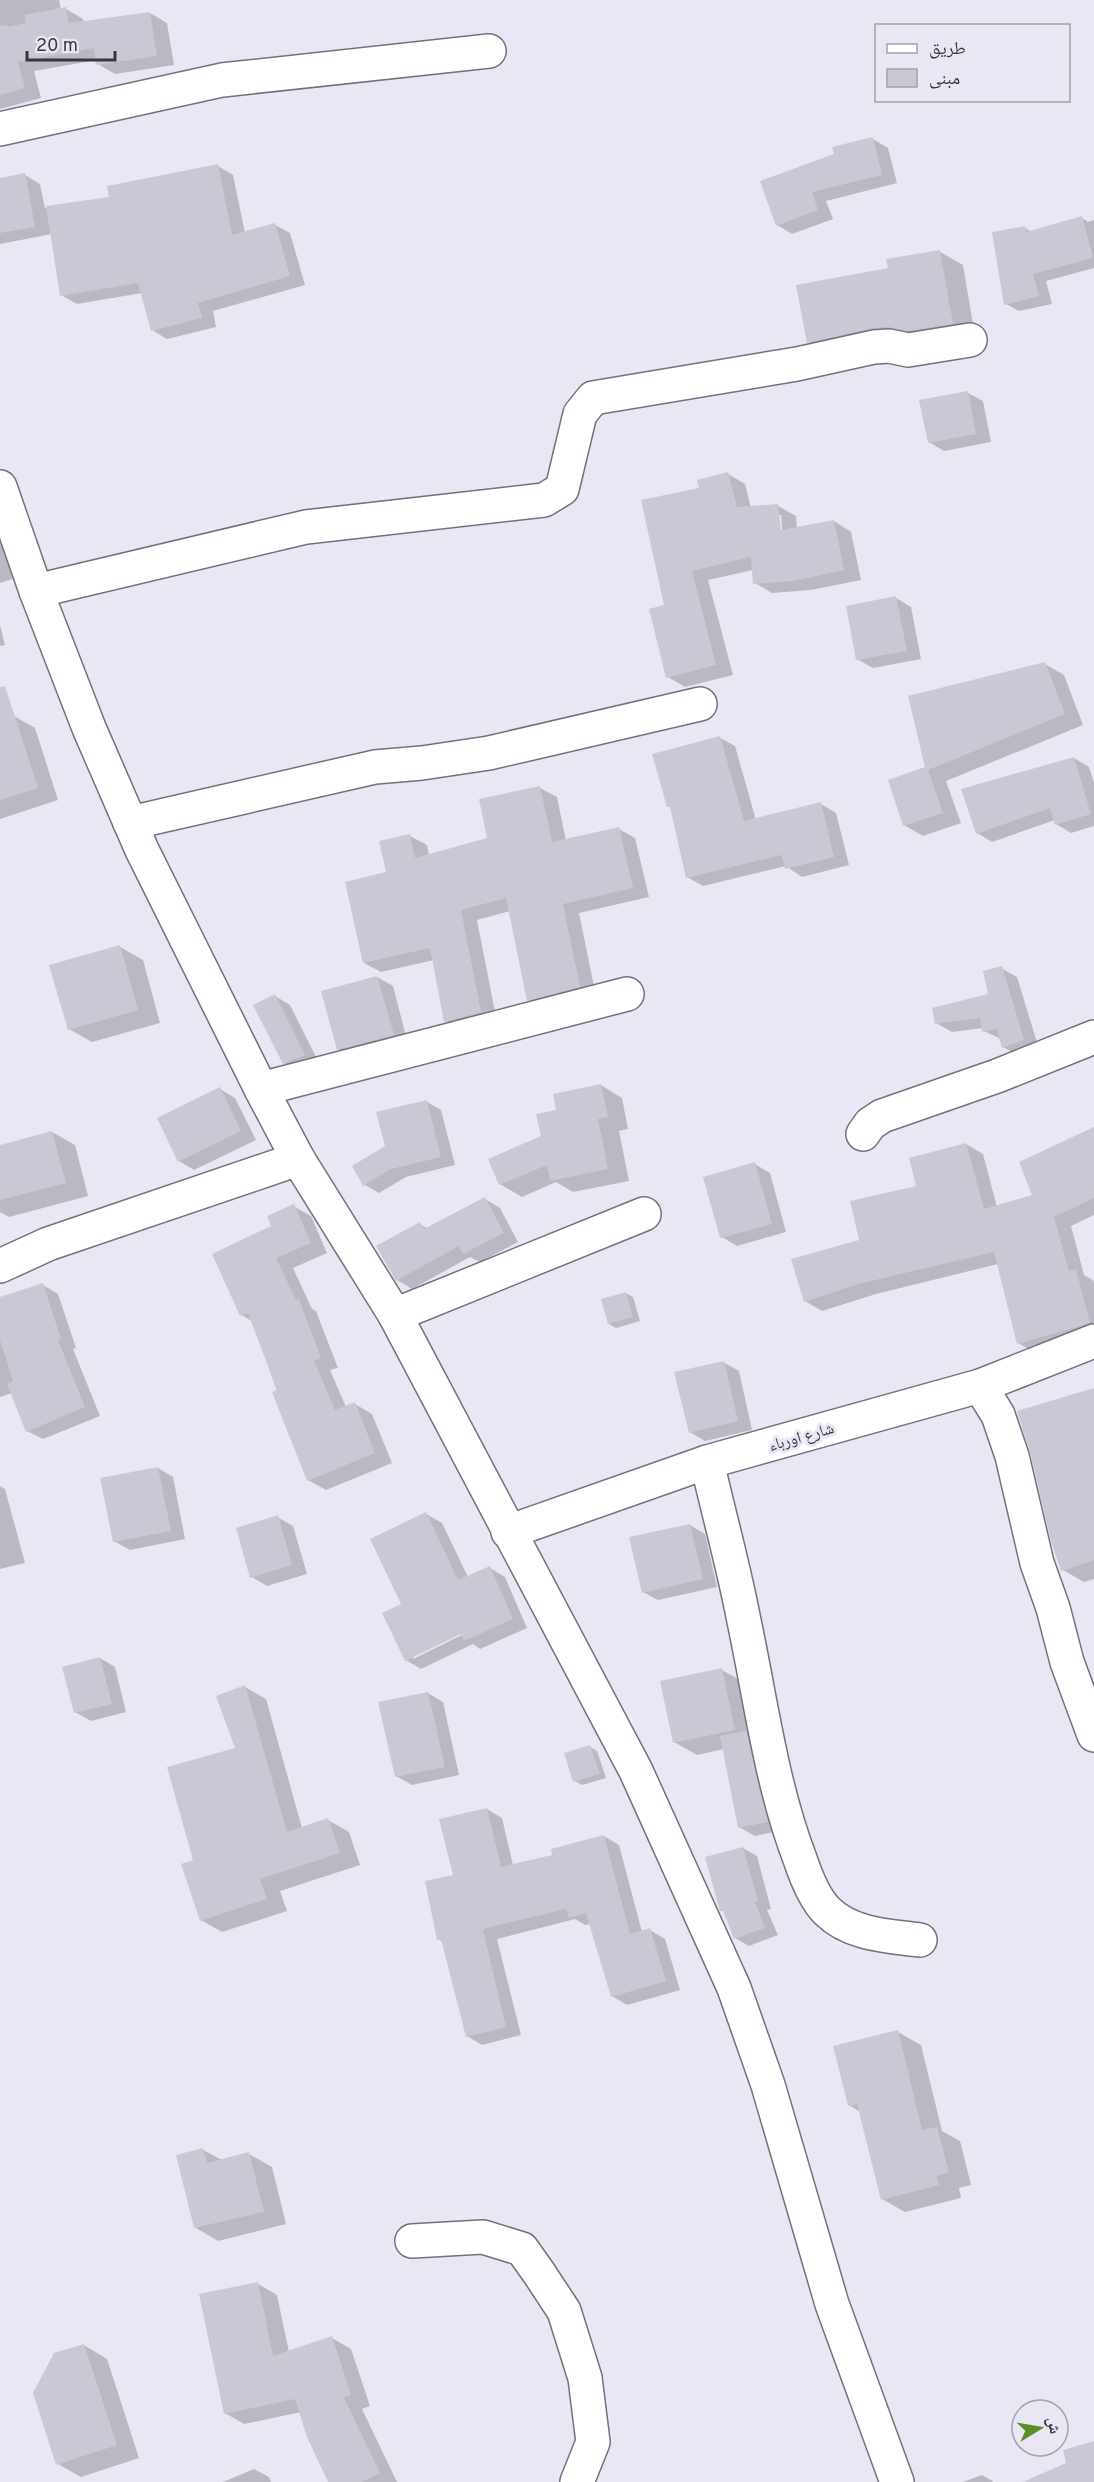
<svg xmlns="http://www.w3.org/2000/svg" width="1094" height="2482" viewBox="0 0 1094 2482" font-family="Overpass,'Noto Naskh Arabic',sans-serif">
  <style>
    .shadow { fill: #0003; fill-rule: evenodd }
    .building { fill: #cbc8d5 }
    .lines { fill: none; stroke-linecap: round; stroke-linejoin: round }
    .minor-casing { stroke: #73717d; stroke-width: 36 }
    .minor { stroke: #fff; stroke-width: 33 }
    .labels { text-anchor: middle; stroke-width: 6; stroke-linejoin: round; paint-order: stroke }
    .street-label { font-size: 16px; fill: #38373c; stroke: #eae7f4 }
  </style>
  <rect width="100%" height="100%" fill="#eae7f4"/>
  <g class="shadow">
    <path d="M 0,0 L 59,0 L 61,10 L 66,9 L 83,19 L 84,23 L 150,13 L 167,23 L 174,65 L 115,74 L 98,64 L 97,60 L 34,71 L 41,98 L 0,109 Z"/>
    <path d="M 873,139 L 888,148 L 897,183 L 826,201 L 833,219 L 792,234 L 777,225 L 835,155 Z"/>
    <path d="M 218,166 L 233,175 L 245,233 L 275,225 L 290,233 L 305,285 L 213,311 L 216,327 L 167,339 L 152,330 L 142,293 L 77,304 L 61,295 L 52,234 L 0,244 L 0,179 L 25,175 L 40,184 L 45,208 L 111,198 Z"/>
    <path d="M 1082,218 L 1088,222 L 1094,220 L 1094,268 L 1046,281 L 1052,304 L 1019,311 L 1006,304 L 1025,228 L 1032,232 Z"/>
    <path d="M 940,252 L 963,265 L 975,336 L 831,355 L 808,342 L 890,269 Z"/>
    <path d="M 968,393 L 983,401 L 991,442 L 944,451 L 929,442 Z"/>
    <path d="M 728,474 L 745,484 L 751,508 L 778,506 L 796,516 L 797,529 L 834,521 L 851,532 L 861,580 L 811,590 L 772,593 L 755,583 L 753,570 L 708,580 L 733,675 L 685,687 L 668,677 L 666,606 L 700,489 ZM 778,515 L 781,515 L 783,538 L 780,538 Z"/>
    <path d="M 0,530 L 13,579 L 0,583 Z"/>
    <path d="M 896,598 L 911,607 L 921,659 L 873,668 L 857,659 Z"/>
    <path d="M 0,625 L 5,645 L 0,646 Z"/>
    <path d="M 1045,664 L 1064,675 L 1083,725 L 946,781 L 961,823 L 923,836 L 904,825 L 927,768 Z"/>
    <path d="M 0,712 L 14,716 L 35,728 L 58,800 L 0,819 Z"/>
    <path d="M 720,738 L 735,746 L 756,820 L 821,804 L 836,813 L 849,865 L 802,877 L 786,866 L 703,886 L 687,877 L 672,808 L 668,806 Z"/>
    <path d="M 1074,758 L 1089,767 L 1094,783 L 1094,826 L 1071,833 L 1056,824 L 1055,820 L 992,842 L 977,833 Z"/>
    <path d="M 540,788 L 557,797 L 566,841 L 619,829 L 635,838 L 649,897 L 579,913 L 596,996 L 545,1009 L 529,1000 L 510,911 L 477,920 L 497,1022 L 462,1031 L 446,1021 L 434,960 L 381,972 L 364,963 L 388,874 L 410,836 L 427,845 L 429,856 L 489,839 Z"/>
    <path d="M 120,947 L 143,960 L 160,1023 L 92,1042 L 69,1029 Z"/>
    <path d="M 1001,968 L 1017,977 L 1039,1049 L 1019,1056 L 1003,1047 L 1001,1039 L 984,1031 L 983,1028 L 952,1032 L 936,1023 L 990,995 Z"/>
    <path d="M 377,977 L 393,986 L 408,1044 L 353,1058 L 338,1049 Z"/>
    <path d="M 275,996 L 290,1005 L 319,1063 L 299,1072 L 284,1063 Z"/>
    <path d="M 601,1085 L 622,1098 L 628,1129 L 619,1131 L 629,1181 L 573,1192 L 556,1182 L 522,1197 L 500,1184 L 543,1137 L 558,1111 Z"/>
    <path d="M 220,1089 L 235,1098 L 256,1140 L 194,1170 L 179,1161 Z"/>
    <path d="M 427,1102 L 441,1110 L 455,1165 L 406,1177 L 379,1193 L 365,1185 L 386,1147 Z"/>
    <path d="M 1094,1129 L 1094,1215 L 1071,1226 L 1084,1275 L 1093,1280 L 1094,1284 L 1094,1336 L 1036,1353 L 1018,1343 L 998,1264 L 876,1294 L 822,1311 L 805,1301 L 861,1241 L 966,1144 L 983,1154 L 997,1207 L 1035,1196 Z"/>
    <path d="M 52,1132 L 75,1145 L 88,1196 L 9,1217 L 0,1212 L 0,1146 Z"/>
    <path d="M 755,1164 L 770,1173 L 786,1232 L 737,1246 L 722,1237 Z"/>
    <path d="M 485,1199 L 500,1208 L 518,1242 L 480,1262 L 470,1257 L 412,1289 L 397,1280 L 420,1224 L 428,1229 Z"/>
    <path d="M 293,1206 L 311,1216 L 327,1253 L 293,1268 L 312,1309 L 316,1311 L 338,1368 L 330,1370 L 346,1407 L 355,1404 L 372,1414 L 392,1463 L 326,1490 L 308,1480 L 253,1322 L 242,1315 L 273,1227 Z"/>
    <path d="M 43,1285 L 58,1294 L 76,1348 L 73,1349 L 100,1416 L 43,1439 L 27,1431 L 12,1393 L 0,1397 L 0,1299 Z"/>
    <path d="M 626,1293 L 633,1297 L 640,1321 L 616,1328 L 609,1324 Z"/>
    <path d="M 723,1362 L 739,1371 L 752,1430 L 705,1441 L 690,1432 Z"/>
    <path d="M 1094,1390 L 1094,1579 L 1084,1582 L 1063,1570 Z"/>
    <path d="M 158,1468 L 173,1477 L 185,1539 L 130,1550 L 114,1541 Z"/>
    <path d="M 0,1486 L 5,1489 L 25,1563 L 0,1569 Z"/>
    <path d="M 426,1514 L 442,1523 L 468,1577 L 490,1568 L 505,1577 L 527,1628 L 480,1649 L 473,1644 L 421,1669 L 406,1660 L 403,1604 ZM 467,1630 L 468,1632 L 413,1659 L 413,1656 Z"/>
    <path d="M 277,1517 L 293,1526 L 307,1574 L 267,1586 L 252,1577 Z"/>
    <path d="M 690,1525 L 705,1534 L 717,1587 L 658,1600 L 643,1592 Z"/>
    <path d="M 100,1658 L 115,1667 L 126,1712 L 91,1721 L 75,1712 Z"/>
    <path d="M 722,1670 L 745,1683 L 783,1830 L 755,1836 L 739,1827 L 724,1749 L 697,1755 L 674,1742 Z"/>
    <path d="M 245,1687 L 266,1699 L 302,1828 L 328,1820 L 349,1832 L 360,1865 L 280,1891 L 287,1911 L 222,1932 L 201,1920 L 195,1861 L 237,1749 Z"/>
    <path d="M 428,1693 L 443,1702 L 459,1775 L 412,1785 L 396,1776 Z"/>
    <path d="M 590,1747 L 597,1751 L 606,1778 L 582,1785 L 575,1781 Z"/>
    <path d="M 487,1809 L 502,1818 L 513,1865 L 554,1856 L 604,1836 L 619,1845 L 642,1932 L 650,1930 L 665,1939 L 680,1990 L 627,2005 L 612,1996 L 591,1924 L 585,1925 L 575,1919 L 497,1939 L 521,2035 L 482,2045 L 467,2036 L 443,1942 L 438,1939 L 454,1876 Z"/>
    <path d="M 743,1848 L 757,1856 L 771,1909 L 767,1910 L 778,1935 L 749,1946 L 735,1938 Z"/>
    <path d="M 898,2032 L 921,2045 L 942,2131 L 960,2141 L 971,2185 L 959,2188 L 961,2198 L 905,2212 L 882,2199 L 860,2112 L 849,2105 Z"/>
    <path d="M 203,2150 L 222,2160 L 249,2154 L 272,2167 L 286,2224 L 218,2241 L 196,2228 Z"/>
    <path d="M 258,2284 L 277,2295 L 289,2352 L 332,2338 L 351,2349 L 370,2406 L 362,2409 L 397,2482 L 330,2482 L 301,2412 L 244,2424 L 225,2413 Z"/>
    <path d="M 84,2345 L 107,2359 L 139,2458 L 81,2477 L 58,2464 Z"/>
    <path d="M 254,2469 L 269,2477 L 271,2482 L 223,2482 Z"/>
    <path d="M 982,2475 L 994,2482 L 963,2482 Z"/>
  </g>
  <g class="building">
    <path d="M 66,7 L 69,23 L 150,12 L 157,56 L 96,65 L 94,48 L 18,62 L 25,88 L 0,95 L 0,26 L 8,25 L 8,27 L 26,23 L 24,15 Z"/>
    <path d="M 873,137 L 882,175 L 812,192 L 818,210 L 776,226 L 760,181 L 834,154 L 832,147 Z"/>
    <path d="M 218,164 L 232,235 L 275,223 L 290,276 L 198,303 L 202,318 L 151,331 L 138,283 L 60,296 L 46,206 L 109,197 L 107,186 Z"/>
    <path d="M 25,173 L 35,227 L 0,233 L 0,178 Z"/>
    <path d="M 1082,216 L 1093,258 L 1033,274 L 1039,296 L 1004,305 L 992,232 L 1025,226 L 1026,232 Z"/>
    <path d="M 940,250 L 953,324 L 908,331 L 888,327 L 873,328 L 807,343 L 796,285 L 888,268 L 886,259 Z"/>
    <path d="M 968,391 L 976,434 L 928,443 L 919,400 Z"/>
    <path d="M 728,472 L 737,507 L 778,504 L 781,530 L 834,520 L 844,570 L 793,581 L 753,584 L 751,557 L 692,571 L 716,665 L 666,678 L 649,609 L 664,605 L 641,500 L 699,488 L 697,480 Z"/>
    <path d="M 896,596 L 907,651 L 856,660 L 846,606 Z"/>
    <path d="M 1045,662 L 1065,714 L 928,770 L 943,813 L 903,826 L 888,780 L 925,767 L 908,696 Z"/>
    <path d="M 5,686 L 38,788 L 0,800 L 0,687 Z"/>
    <path d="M 720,736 L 744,821 L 821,802 L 834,857 L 785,869 L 782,855 L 686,878 L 670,807 L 667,807 L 652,754 Z"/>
    <path d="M 1074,757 L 1091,814 L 1055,825 L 1050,808 L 976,834 L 961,789 Z"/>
    <path d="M 540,786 L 552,842 L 619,827 L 633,888 L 563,904 L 580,987 L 527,1001 L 506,898 L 461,910 L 481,1012 L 444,1022 L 430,948 L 363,963 L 345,882 L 386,872 L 379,841 L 410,834 L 415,858 L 487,838 L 479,799 Z"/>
    <path d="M 120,945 L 138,1010 L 68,1030 L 49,965 Z"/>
    <path d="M 1002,966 L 1024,1040 L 1002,1048 L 997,1029 L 982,1032 L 980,1018 L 935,1024 L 932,1008 L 988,994 L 983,971 Z"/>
    <path d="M 377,976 L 394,1035 L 337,1050 L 321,991 Z"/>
    <path d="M 275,994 L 305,1055 L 283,1064 L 253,1005 Z"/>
    <path d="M 601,1084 L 608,1117 L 598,1119 L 608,1169 L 550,1181 L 547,1165 L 499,1185 L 488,1159 L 541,1136 L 536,1114 L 556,1110 L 553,1094 Z"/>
    <path d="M 220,1087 L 241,1131 L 178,1162 L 157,1118 Z"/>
    <path d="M 427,1100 L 441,1157 L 391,1169 L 363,1186 L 352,1166 L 385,1146 L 376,1112 Z"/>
    <path d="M 1094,1127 L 1094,1198 L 1054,1217 L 1069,1271 L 1076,1269 L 1090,1323 L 1017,1344 L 994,1252 L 858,1284 L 804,1302 L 791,1259 L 859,1240 L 850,1201 L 916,1186 L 909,1158 L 966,1143 L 984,1209 L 1032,1195 L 1019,1162 Z"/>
    <path d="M 52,1131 L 66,1183 L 0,1200 L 0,1145 Z"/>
    <path d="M 755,1162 L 772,1224 L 720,1238 L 703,1177 Z"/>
    <path d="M 485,1197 L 504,1233 L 463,1254 L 459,1246 L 396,1281 L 376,1246 L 420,1222 L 424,1229 Z"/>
    <path d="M 294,1204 L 311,1243 L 276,1258 L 296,1300 L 299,1299 L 321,1358 L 314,1361 L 335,1410 L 355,1402 L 375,1453 L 307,1481 L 272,1392 L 277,1390 L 248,1313 L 240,1316 L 212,1254 L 271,1226 L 267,1216 Z"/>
    <path d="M 43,1283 L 61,1339 L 58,1340 L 85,1407 L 26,1432 L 7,1384 L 13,1381 L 0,1340 L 0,1297 Z"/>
    <path d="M 626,1292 L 633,1317 L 608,1324 L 601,1299 Z"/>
    <path d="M 724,1361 L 738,1421 L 689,1433 L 674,1372 Z"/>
    <path d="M 1094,1388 L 1094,1560 L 1061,1571 L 1051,1541 L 1030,1452 L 1017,1411 Z"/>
    <path d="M 158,1467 L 171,1531 L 113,1542 L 100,1478 Z"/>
    <path d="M 426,1512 L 458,1580 L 490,1566 L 513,1619 L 464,1641 L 461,1634 L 405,1661 L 382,1613 L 401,1604 L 370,1539 Z"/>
    <path d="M 278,1515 L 292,1565 L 250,1578 L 236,1528 Z"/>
    <path d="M 690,1524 L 703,1579 L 642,1593 L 629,1537 Z"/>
    <path d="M 100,1657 L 112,1704 L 74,1713 L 62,1667 Z"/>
    <path d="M 722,1668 L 735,1730 L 673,1743 L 660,1681 Z"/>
    <path d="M 245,1685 L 287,1832 L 328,1818 L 340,1853 L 260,1879 L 267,1899 L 200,1921 L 181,1864 L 193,1860 L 167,1767 L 235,1748 L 216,1696 Z"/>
    <path d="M 428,1692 L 445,1767 L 395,1777 L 378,1702 Z"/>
    <path d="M 746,1731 L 768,1822 L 738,1828 L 720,1736 Z"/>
    <path d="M 590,1745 L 600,1774 L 573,1782 L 564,1753 Z"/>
    <path d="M 487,1808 L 501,1867 L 552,1855 L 551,1849 L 604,1835 L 630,1934 L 650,1928 L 666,1981 L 611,1997 L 586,1913 L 569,1918 L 566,1909 L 490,1927 L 483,1930 L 506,2027 L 466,2037 L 441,1939 L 437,1940 L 425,1881 L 453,1875 L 439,1819 Z"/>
    <path d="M 743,1847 L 758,1901 L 755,1902 L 765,1928 L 734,1939 L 723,1911 L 720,1911 L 705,1857 Z"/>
    <path d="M 898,2030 L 922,2130 L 937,2127 L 949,2172 L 937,2176 L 939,2185 L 881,2200 L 857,2104 L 848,2106 L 833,2046 Z"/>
    <path d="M 203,2148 L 207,2163 L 249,2152 L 264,2212 L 194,2228 L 176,2155 Z"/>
    <path d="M 258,2282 L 273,2356 L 332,2336 L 351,2395 L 344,2398 L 380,2473 L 362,2482 L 328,2482 L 307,2437 L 295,2399 L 224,2414 L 199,2294 Z"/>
    <path d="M 84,2344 L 117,2445 L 56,2465 L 33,2393 L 54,2353 Z"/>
    <path d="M 1094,2441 L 1094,2482 L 1023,2482 L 1066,2463 L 1063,2450 Z"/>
  </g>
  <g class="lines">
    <g class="minor-casing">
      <g id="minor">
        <path d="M 0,129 L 222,80 L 489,51"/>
        <path d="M 0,487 L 36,591 L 89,728 L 142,850 L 261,1089 L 298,1159 L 395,1315 L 636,1771 L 734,1988 L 768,2085 L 832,2304 L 897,2482"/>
        <path d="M 36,591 L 306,527 L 544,500 L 562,489 L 580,414 L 593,398 L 797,364 L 874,347 L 889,346 L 908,350 L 970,340"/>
        <path d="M 130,823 L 375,767 L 422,763 L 489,753 L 700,704"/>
        <path d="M 261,1089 L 627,994"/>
        <path d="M 863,1134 L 870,1124 L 882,1116 L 997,1076 L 1094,1037"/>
        <path d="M 0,1266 L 48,1244 L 298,1159"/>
        <path d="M 395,1315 L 644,1214"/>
        <path d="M 980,1386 L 998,1415 L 1012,1456 L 1037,1563 L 1053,1608 L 1067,1662 L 1094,1735"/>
        <path d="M 707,1462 C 719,1515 734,1568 744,1621 C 761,1701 771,1783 800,1859 C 806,1877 814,1898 827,1911 C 851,1935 889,1936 920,1940"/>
        <path d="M 508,1532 L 707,1462 L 980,1386 L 1094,1341"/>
        <path d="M 412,2241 L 483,2237 L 522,2249 L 539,2273 L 564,2311 L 585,2378 L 593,2442 L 577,2482"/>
      </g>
    </g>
    <use href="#minor" class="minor"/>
  </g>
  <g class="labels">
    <g class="street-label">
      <text transform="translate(801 1436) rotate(-16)" y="6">شارع اورباء</text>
    </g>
  </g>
  <rect x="875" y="24" width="195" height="78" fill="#eae7f4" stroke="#a3a1aa" stroke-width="1.5"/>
  <rect x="887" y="44" width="30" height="9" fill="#ffffff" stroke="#a3a1aa" stroke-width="1.5"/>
  <text x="929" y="54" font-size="18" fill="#38373c">طريق</text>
  <rect x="887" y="69" width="30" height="18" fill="#cbc8d5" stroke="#a3a1aa" stroke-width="1.5"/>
  <text x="929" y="84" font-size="18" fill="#38373c">مبنى</text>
  <g transform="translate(1040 2428) rotate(79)"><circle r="28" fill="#eae7f4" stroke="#a3a1aa" stroke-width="1.5"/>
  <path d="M0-4.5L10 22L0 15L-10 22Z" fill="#5b9029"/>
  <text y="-9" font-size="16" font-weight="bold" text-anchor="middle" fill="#38373c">ش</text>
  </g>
  <path d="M27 51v9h88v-9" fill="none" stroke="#38373c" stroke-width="3"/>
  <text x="36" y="51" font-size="18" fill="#38373c" stroke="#eae7f4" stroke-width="4.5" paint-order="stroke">20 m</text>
</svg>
